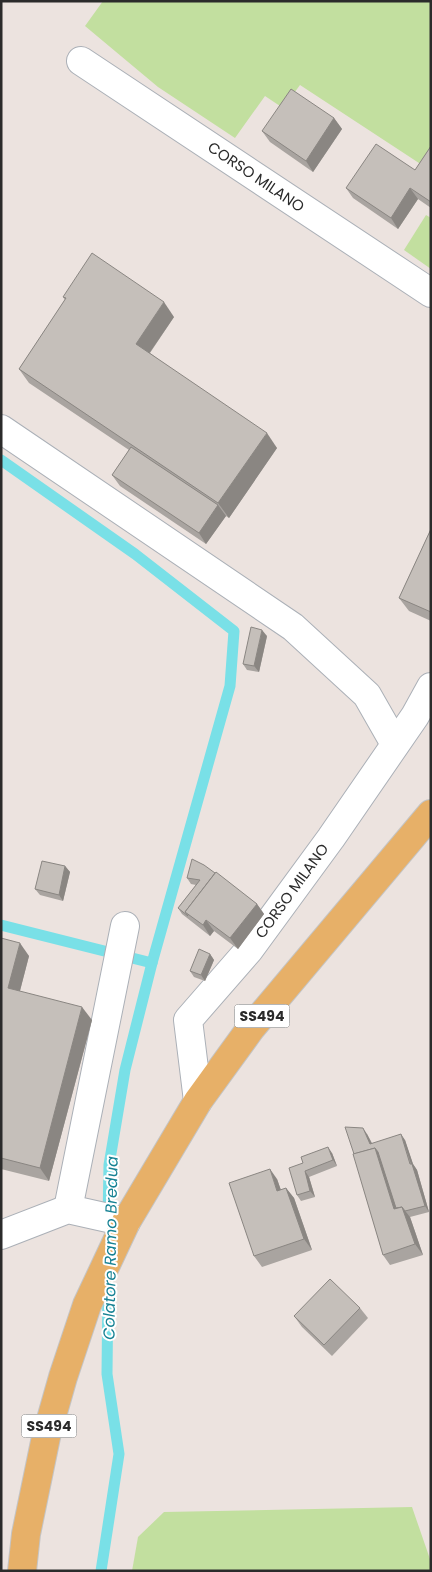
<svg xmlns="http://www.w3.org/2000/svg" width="432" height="1572" viewBox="0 0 432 1572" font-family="Poppins,sans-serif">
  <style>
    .green { fill: #c2df9f }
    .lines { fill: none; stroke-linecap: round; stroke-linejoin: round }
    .stream { stroke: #79e0e7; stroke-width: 11 }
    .minor-casing { stroke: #abb0b7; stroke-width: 30 }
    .major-casing { stroke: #c4c4c4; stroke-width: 30 }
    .minor { stroke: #fff; stroke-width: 28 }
    .major { stroke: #e7b068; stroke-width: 28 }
    .wall { fill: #a9a4a0 }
    .shaded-wall { fill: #8a8682 }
    .building { fill: #c5bfba; stroke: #8a8682 }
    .labels { text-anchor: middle; stroke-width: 4; stroke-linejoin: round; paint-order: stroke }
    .shield { fill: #fff; stroke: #6b6b6b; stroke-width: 1 }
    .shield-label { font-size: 14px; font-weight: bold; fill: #2b2b2b }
    .street-label { font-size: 15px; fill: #2b2b2b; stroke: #fff }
    .water-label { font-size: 16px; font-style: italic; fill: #178294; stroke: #fff }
  </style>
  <rect width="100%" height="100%" fill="#ece3df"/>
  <g class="green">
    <path d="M 103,1 L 431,1 L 431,152 L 422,165 L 300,85 L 283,108 L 265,96 L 235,138 L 158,87 L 85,26 Z"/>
    <path d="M 426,215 L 431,218 L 431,269 L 404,250 Z"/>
    <path d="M 412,1507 L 431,1562 L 431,1571 L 132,1571 L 138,1537 L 164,1512 Z"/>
  </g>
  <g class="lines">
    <g class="stream">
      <path d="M 1,460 L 135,554 L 234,631 L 230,686 L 152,963 L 125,1070 L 109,1165 L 108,1219"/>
      <path d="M 1,925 L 152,963"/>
      <path d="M 101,1571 L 119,1454 L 107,1374 L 108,1280"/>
    </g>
    <g class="minor-casing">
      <g id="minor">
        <path d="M 81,61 L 431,293"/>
        <path d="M 1,429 L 293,627 L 367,695 L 395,744"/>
        <path d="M 198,1101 L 188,1020 L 249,950 L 331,838 L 415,716 L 431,687"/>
        <path d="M 68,1209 L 125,926"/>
        <path d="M 1,1235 L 68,1209 L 126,1222"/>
      </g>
    </g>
    <g class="major-casing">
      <path id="major" d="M 22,1571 L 26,1534 L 46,1437 L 63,1377 L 87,1305 L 126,1222 L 198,1101 L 251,1028 L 431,814"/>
    </g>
    <use href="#minor" class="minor"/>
    <use href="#major" class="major"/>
  </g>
  <g class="wall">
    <path d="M 334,118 L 342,129 L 313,172 L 270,142 L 262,131 Z"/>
    <path d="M 431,146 L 431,208 L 418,199 L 398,229 L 353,198 L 346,188 L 415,170 Z"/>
    <path d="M 63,297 L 174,317 L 150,353 L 277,448 L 229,518 L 226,516 L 206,544 L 120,486 L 112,475 L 129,450 L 29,383 L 19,369 L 65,300 Z"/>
    <path d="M 431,529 L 431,621 L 409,611 L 399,598 Z"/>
    <path d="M 267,636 L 259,672 L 247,670 L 243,664 Z"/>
    <path d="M 65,866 L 70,872 L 63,901 L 40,895 L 35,889 Z"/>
    <path d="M 215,873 L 257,904 L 264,914 L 238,949 L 214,931 L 210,936 L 182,914 L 178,908 L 196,885 L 191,884 L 187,878 Z"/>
    <path d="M 1,938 L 29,956 L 20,991 L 92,1020 L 49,1181 L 1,1169 Z"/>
    <path d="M 210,954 L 214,960 L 205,981 L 194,977 L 190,971 Z"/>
    <path d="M 367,1134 L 372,1143 L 405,1140 L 413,1164 L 417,1170 L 429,1212 L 410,1217 L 423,1255 L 390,1265 L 383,1255 L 354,1154 Z"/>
    <path d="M 332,1153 L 337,1166 L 309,1177 L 315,1197 L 301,1201 L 297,1195 L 303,1163 Z"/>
    <path d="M 277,1179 L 281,1190 L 286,1188 L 294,1198 L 312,1250 L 262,1267 L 254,1256 Z"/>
    <path d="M 360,1308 L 368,1318 L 332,1356 L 302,1327 L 294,1316 Z"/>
  </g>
  <g class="shaded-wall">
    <path d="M 334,118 L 342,129 L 313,172 L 306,161 Z"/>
    <path d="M 410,188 L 418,199 L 398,229 L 391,218 Z"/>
    <path d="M 164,302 L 174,317 L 146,358 L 136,344 Z"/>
    <path d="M 267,433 L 277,448 L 229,518 L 218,503 Z"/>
    <path d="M 218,505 L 226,516 L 206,544 L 199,533 Z"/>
    <path d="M 262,630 L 267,636 L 259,672 L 254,666 Z"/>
    <path d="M 65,866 L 70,872 L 63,901 L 59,895 Z"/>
    <path d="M 257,904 L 264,914 L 238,949 L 230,938 Z"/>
    <path d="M 206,920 L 214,931 L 210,936 L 203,925 Z"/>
    <path d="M 20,943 L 29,956 L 17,1002 L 8,988 Z"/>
    <path d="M 210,954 L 214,960 L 205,981 L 201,975 Z"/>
    <path d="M 82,1007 L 92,1020 L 49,1181 L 40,1168 Z"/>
    <path d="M 363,1128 L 367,1134 L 375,1150 L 370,1144 Z"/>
    <path d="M 401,1134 L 405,1140 L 413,1164 L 417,1170 L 429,1212 L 425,1206 Z"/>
    <path d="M 328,1147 L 332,1153 L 337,1166 L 333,1160 Z"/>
    <path d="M 375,1148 L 383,1158 L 399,1213 L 394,1209 Z"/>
    <path d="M 270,1169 L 277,1179 L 285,1202 L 277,1191 Z"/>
    <path d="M 305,1171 L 309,1177 L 315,1197 L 310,1191 Z"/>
    <path d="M 286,1188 L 294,1198 L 312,1250 L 304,1239 Z"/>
    <path d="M 402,1207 L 410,1217 L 423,1255 L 415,1244 Z"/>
  </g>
  <g class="building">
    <path d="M 291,89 L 334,118 L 306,161 L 262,131 Z"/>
    <path d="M 376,144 L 415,170 L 431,146 L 431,202 L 410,188 L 391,218 L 346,188 Z"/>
    <path d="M 92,253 L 164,302 L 136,344 L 267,433 L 218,503 L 19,369 L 66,298 L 63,297 Z"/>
    <path d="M 131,447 L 218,505 L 199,533 L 112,475 Z"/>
    <path d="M 431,529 L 431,612 L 399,598 Z"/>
    <path d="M 251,627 L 262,630 L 254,666 L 243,664 Z"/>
    <path d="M 192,859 L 204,865 L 215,873 L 185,912 L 188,916 L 178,908 L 200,880 L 187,878 Z"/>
    <path d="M 42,861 L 65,866 L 59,895 L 35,889 Z"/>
    <path d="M 216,872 L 257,904 L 230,938 L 206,920 L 203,925 L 185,912 Z"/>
    <path d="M 1,938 L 20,943 L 8,988 L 82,1007 L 40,1168 L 1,1158 Z"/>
    <path d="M 199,949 L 210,954 L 201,975 L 190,971 Z"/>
    <path d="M 345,1127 L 363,1128 L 370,1144 L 401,1134 L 410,1164 L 412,1164 L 425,1206 L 405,1211 L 402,1207 L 396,1208 L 378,1152 L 375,1148 L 354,1154 Z"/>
    <path d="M 328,1147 L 333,1160 L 305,1171 L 310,1191 L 297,1195 L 289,1168 L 303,1163 L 301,1157 Z"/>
    <path d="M 375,1148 L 394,1209 L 402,1207 L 415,1244 L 383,1255 L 353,1154 Z"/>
    <path d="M 270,1169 L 277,1191 L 286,1188 L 304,1239 L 254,1256 L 229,1183 Z"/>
    <path d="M 330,1279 L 360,1308 L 324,1345 L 294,1316 Z"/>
  </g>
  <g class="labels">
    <g class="shield">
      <rect x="234.5" y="1004.5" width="55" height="23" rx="4"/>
      <rect x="21.5" y="1414.5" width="55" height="23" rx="4"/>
    </g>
    <g class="shield-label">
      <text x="262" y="1021">SS494</text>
      <text x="49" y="1431">SS494</text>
    </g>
    <g class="street-label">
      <text transform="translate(256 177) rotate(34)" y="5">CORSO MILANO</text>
      <text transform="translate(292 891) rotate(-54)" y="5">CORSO MILANO</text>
    </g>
    <g class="water-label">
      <text transform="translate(110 1248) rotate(-89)" y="6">Colatore Ramo Bredua</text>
    </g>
  </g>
  <rect width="432" height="1572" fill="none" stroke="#2b2b2b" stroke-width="5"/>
</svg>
